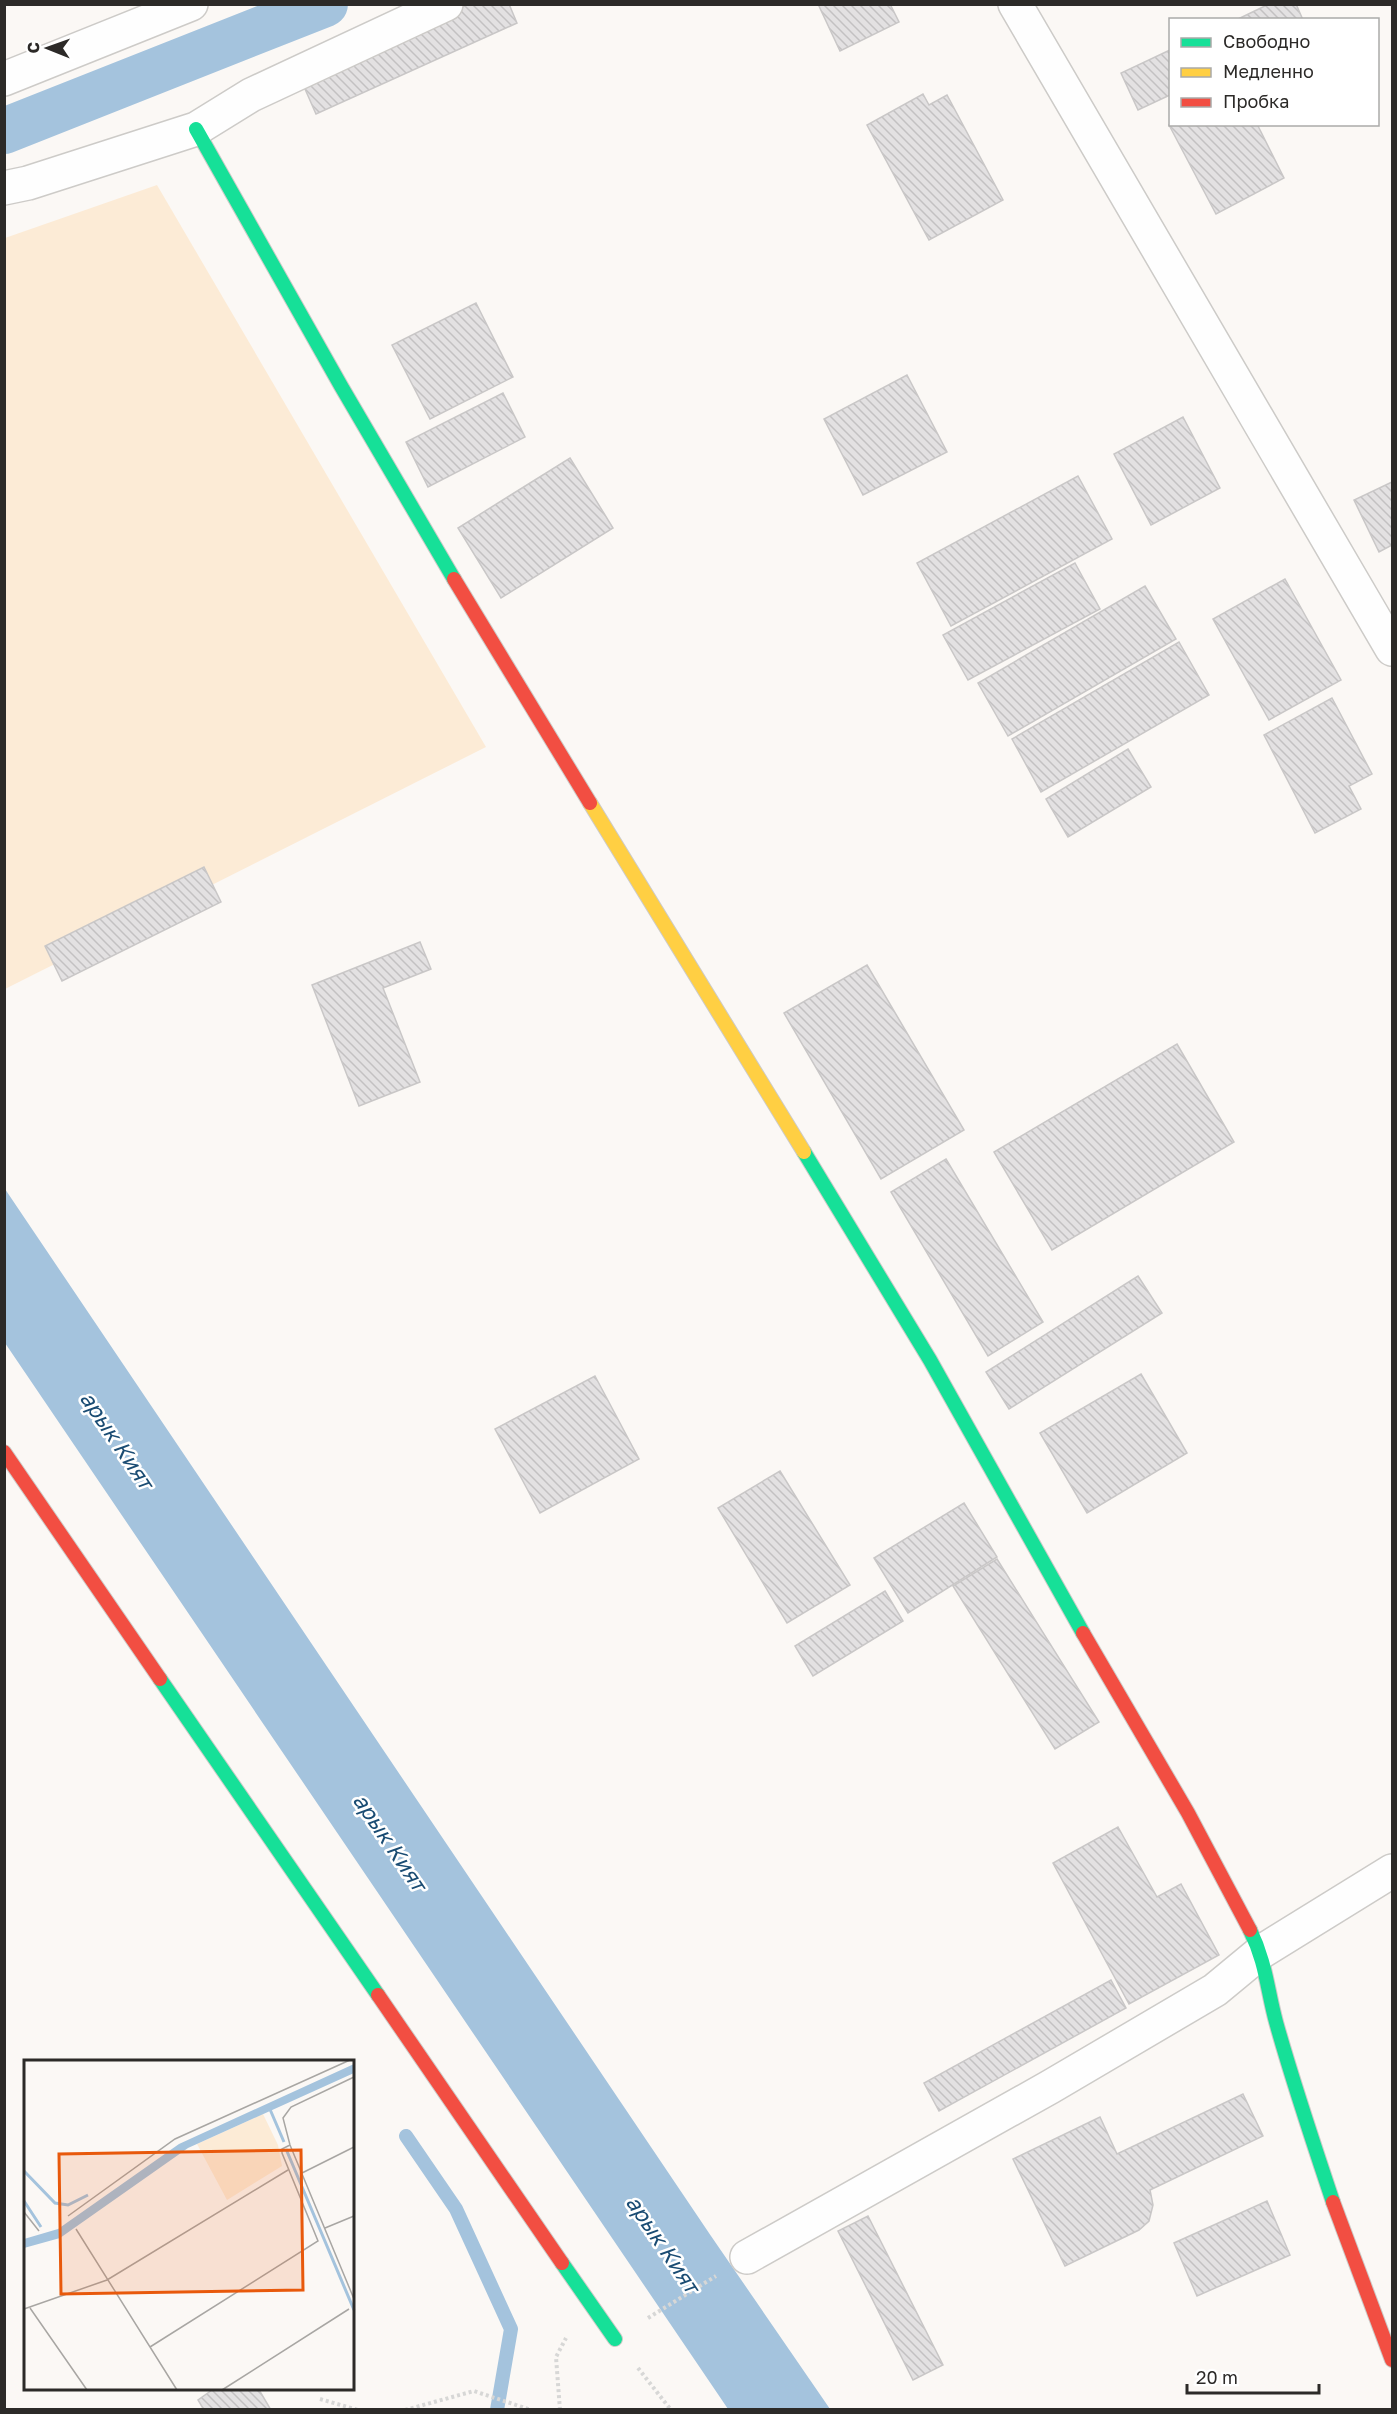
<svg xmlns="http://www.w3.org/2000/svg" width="1397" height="2414" viewBox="0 0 1397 2414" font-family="'Golos Text',sans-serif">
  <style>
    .green { fill: #fcebd6 }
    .water { fill: #a4c3dd }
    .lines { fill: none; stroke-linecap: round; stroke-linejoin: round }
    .stream { stroke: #a4c3dd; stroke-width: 14 }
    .canal { stroke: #a4c3dd; stroke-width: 46 }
    .building { fill: url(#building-back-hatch); stroke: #c9c7c7; stroke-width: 1.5 }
    .street-casing { stroke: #cdcbc8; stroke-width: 36 }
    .fast-casing { stroke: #cdcbc8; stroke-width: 16 }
    .slow-casing { stroke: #cdcbc8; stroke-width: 16 }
    .jam-casing { stroke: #cdcbc8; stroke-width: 16 }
    .path { stroke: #d7d7d6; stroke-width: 4; stroke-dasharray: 3 3; stroke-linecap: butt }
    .street { stroke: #fefefe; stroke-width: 33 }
    .fast { stroke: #16e098; stroke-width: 14 }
    .slow { stroke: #ffcf43; stroke-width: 14 }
    .jam { stroke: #f24e42; stroke-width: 14 }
    .labels { text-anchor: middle; stroke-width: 5; stroke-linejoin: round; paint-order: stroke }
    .water-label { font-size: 22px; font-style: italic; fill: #1a4c73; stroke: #fff }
    .inset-river { fill: none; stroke: #a4c3dd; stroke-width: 3 }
    .inset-road { fill: none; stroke: #a8a6a3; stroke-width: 1.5 }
    .view { fill: #e8590c; fill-opacity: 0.15; stroke: #e8590c; stroke-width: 3 }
    .inset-edge { fill: none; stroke: #2c2a28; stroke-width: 3 }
  </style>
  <defs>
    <pattern id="building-back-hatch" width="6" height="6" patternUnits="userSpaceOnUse" patternTransform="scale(1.5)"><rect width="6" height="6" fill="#e3e1e2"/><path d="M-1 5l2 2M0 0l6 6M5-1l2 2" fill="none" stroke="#c3c1c2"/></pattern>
  </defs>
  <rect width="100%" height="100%" fill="#fbf8f5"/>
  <path class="green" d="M 157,185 L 486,747 L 5,989 L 5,238 Z"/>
  <path class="water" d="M 5,1189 L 711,2236 L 830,2409 L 728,2409 L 5,1343 Z"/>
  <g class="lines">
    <path class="stream" d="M 406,2136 L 456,2209 L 511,2329 L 497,2410"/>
    <path class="canal" d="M 4,131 L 325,4"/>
  </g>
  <g class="building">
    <path d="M 469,4 L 509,4 L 517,23 L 316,114 L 301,80 Z"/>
    <path d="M 818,4 L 890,4 L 899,22 L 840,51 Z"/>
    <path d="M 1269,4 L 1296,4 L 1303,20 L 1236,20 Z"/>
    <path d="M 1170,50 L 1170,95 L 1138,110 L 1121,73 Z"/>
    <path d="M 923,94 L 929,105 L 947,95 L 1003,200 L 929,240 L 867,125 Z"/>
    <path d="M 1170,124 L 1257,124 L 1284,178 L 1216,214 L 1169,125 Z"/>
    <path d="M 476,303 L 513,377 L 430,419 L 392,345 Z"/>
    <path d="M 907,375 L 947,452 L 863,495 L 824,419 Z"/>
    <path d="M 503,393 L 525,437 L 428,487 L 406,442 Z"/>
    <path d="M 1183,417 L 1220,488 L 1151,525 L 1114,454 Z"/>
    <path d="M 570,458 L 613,528 L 501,598 L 458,528 Z"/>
    <path d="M 1078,476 L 1112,539 L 951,626 L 917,563 Z"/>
    <path d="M 1392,482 L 1392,545 L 1379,552 L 1354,500 Z"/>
    <path d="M 1075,563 L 1100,609 L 968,680 L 943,635 Z"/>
    <path d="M 1285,579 L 1341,680 L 1269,720 L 1213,619 Z"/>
    <path d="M 1145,586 L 1176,639 L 1008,736 L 978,683 Z"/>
    <path d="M 1179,642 L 1209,695 L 1041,792 L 1012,739 Z"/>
    <path d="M 1332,698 L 1372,774 L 1349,786 L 1361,809 L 1315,833 L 1264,735 Z"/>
    <path d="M 1128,749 L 1151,787 L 1068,837 L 1046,799 Z"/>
    <path d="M 204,867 L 221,902 L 62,981 L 45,946 Z"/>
    <path d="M 420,942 L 431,969 L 383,988 L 420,1082 L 359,1106 L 312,985 Z"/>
    <path d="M 867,965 L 964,1130 L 881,1179 L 784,1013 Z"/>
    <path d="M 1177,1044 L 1234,1142 L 1052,1250 L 994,1152 Z"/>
    <path d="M 946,1159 L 1043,1322 L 988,1356 L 891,1192 Z"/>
    <path d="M 1138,1276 L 1162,1313 L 1009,1409 L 986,1372 Z"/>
    <path d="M 1141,1374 L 1187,1453 L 1087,1513 L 1040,1433 Z"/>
    <path d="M 595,1376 L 639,1459 L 540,1513 L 495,1429 Z"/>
    <path d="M 780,1471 L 850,1585 L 787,1623 L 718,1508 Z"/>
    <path d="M 964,1503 L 997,1557 L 908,1613 L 874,1558 Z"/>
    <path d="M 997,1559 L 1099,1722 L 1055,1749 L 953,1586 Z"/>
    <path d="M 885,1591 L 903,1621 L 813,1676 L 795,1646 Z"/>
    <path d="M 1118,1827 L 1157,1897 L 1181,1884 L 1219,1955 L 1129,2004 L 1053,1863 Z"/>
    <path d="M 1111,1980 L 1126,2008 L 939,2111 L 924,2083 Z"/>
    <path d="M 1243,2094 L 1263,2136 L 1150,2190 L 1153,2205 L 1149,2221 L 1139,2230 L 1065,2266 L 1013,2159 L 1100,2117 L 1117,2154 Z"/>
    <path d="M 1267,2201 L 1290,2255 L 1197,2296 L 1174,2243 Z"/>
    <path d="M 868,2216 L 943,2365 L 913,2380 L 838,2231 Z"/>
    <path d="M 215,2388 L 258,2388 L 271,2410 L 204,2410 L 198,2400 Z"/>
  </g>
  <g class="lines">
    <g class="street-casing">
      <g id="street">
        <path d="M 1015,4 L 1392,649"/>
        <path d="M 4,79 L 191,4"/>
        <path d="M 4,188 L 28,183 L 196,129 L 251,95 L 446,4"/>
        <path d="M 747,2257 L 1050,2087 L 1215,1990 L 1261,1952 L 1392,1871"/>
      </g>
    </g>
    <g class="fast-casing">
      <g id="fast">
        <path d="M 196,129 L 341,386 L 454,579"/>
        <path d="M 804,1152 L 930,1360 L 1083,1633"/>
        <path d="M 160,1679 L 378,1995"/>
        <path d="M 1250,1930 C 1266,1962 1267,1989 1276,2022 C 1293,2083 1313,2142 1333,2202"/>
        <path d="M 562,2263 L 615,2339"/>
      </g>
    </g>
    <g class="slow-casing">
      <path id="slow" d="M 590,803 L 804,1152"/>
    </g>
    <g class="jam-casing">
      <g id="jam">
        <path d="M 454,579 L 590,803"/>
        <path d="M 4,1452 L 160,1679"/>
        <path d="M 1083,1633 L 1188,1813 L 1250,1930"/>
        <path d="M 378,1995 L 562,2263"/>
        <path d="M 1333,2202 L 1392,2360"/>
      </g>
    </g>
    <g class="path">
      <path d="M 648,2318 L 716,2276"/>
      <path d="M 638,2368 L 671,2410"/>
      <path d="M 320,2399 L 358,2410"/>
      <path d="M 405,2410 L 474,2391 L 531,2410"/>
      <path d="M 560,2410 L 556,2357 L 566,2338"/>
    </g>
    <use href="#street" class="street"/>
    <use href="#fast" class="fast"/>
    <use href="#slow" class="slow"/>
    <use href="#jam" class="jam"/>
  </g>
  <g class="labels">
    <g class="water-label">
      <text transform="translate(117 1440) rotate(56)" y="8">арык Кият</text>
      <text transform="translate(390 1842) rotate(56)" y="8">арык Кият</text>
      <text transform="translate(663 2244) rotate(56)" y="8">арык Кият</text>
    </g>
  </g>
  <g transform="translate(24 2060)">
    <rect width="330" height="330" fill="#fbf8f5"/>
    <path d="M 239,54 L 254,85 L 258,106 L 203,140 L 173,84 Z" fill="#fcebd6"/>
    <path d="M 330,4 L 330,13 L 164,88 L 36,178 L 0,188 L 0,179 L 34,169 L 155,84 Z" fill="#a4c3dd"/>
    <path class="inset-river" d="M 245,47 L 260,82M 262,89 L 330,250M 0,111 L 31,143 L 44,145 L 64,135M 0,141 L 17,167"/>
    <path class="inset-road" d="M 330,17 L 267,47 L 259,58 L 266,85 L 330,239M 278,113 L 330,87M 0,152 L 15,171M 44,156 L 151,79 L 326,0M 301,168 L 330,156M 52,169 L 153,330M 6,248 L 63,330M 0,249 L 83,220 L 264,110M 126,287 L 294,181 L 258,93 L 258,89 L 266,85M 198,330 L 325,249"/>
    <path class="view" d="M 277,90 L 279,230 L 37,234 L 35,94 Z"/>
    <rect width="330" height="330" class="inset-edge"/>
  </g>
  <rect width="1397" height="2414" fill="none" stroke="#2c2a28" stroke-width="12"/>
  <rect x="1169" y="18" width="210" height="108" fill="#ffffff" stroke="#abaaa9" stroke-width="1.5"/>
  <rect x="1181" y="38" width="30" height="9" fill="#16e098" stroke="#abaaa9" stroke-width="1.5"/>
  <text x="1223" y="48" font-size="18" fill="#2c2a28">Свободно</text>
  <rect x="1181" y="68" width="30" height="9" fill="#ffcf43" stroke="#abaaa9" stroke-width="1.5"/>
  <text x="1223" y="78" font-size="18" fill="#2c2a28">Медленно</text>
  <rect x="1181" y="98" width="30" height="9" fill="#f24e42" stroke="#abaaa9" stroke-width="1.5"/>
  <text x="1223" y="108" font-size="18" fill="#2c2a28">Пробка</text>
  <g transform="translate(48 48) rotate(271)" stroke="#ffffff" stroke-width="4.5" paint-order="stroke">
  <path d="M0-4.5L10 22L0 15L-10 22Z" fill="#2c2a28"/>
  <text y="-9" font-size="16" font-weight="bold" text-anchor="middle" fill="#2c2a28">С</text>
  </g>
  <path d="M1187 2384v9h132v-9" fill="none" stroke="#2c2a28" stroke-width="3"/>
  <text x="1196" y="2384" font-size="18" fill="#2c2a28" stroke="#ffffff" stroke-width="4.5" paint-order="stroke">20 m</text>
</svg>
